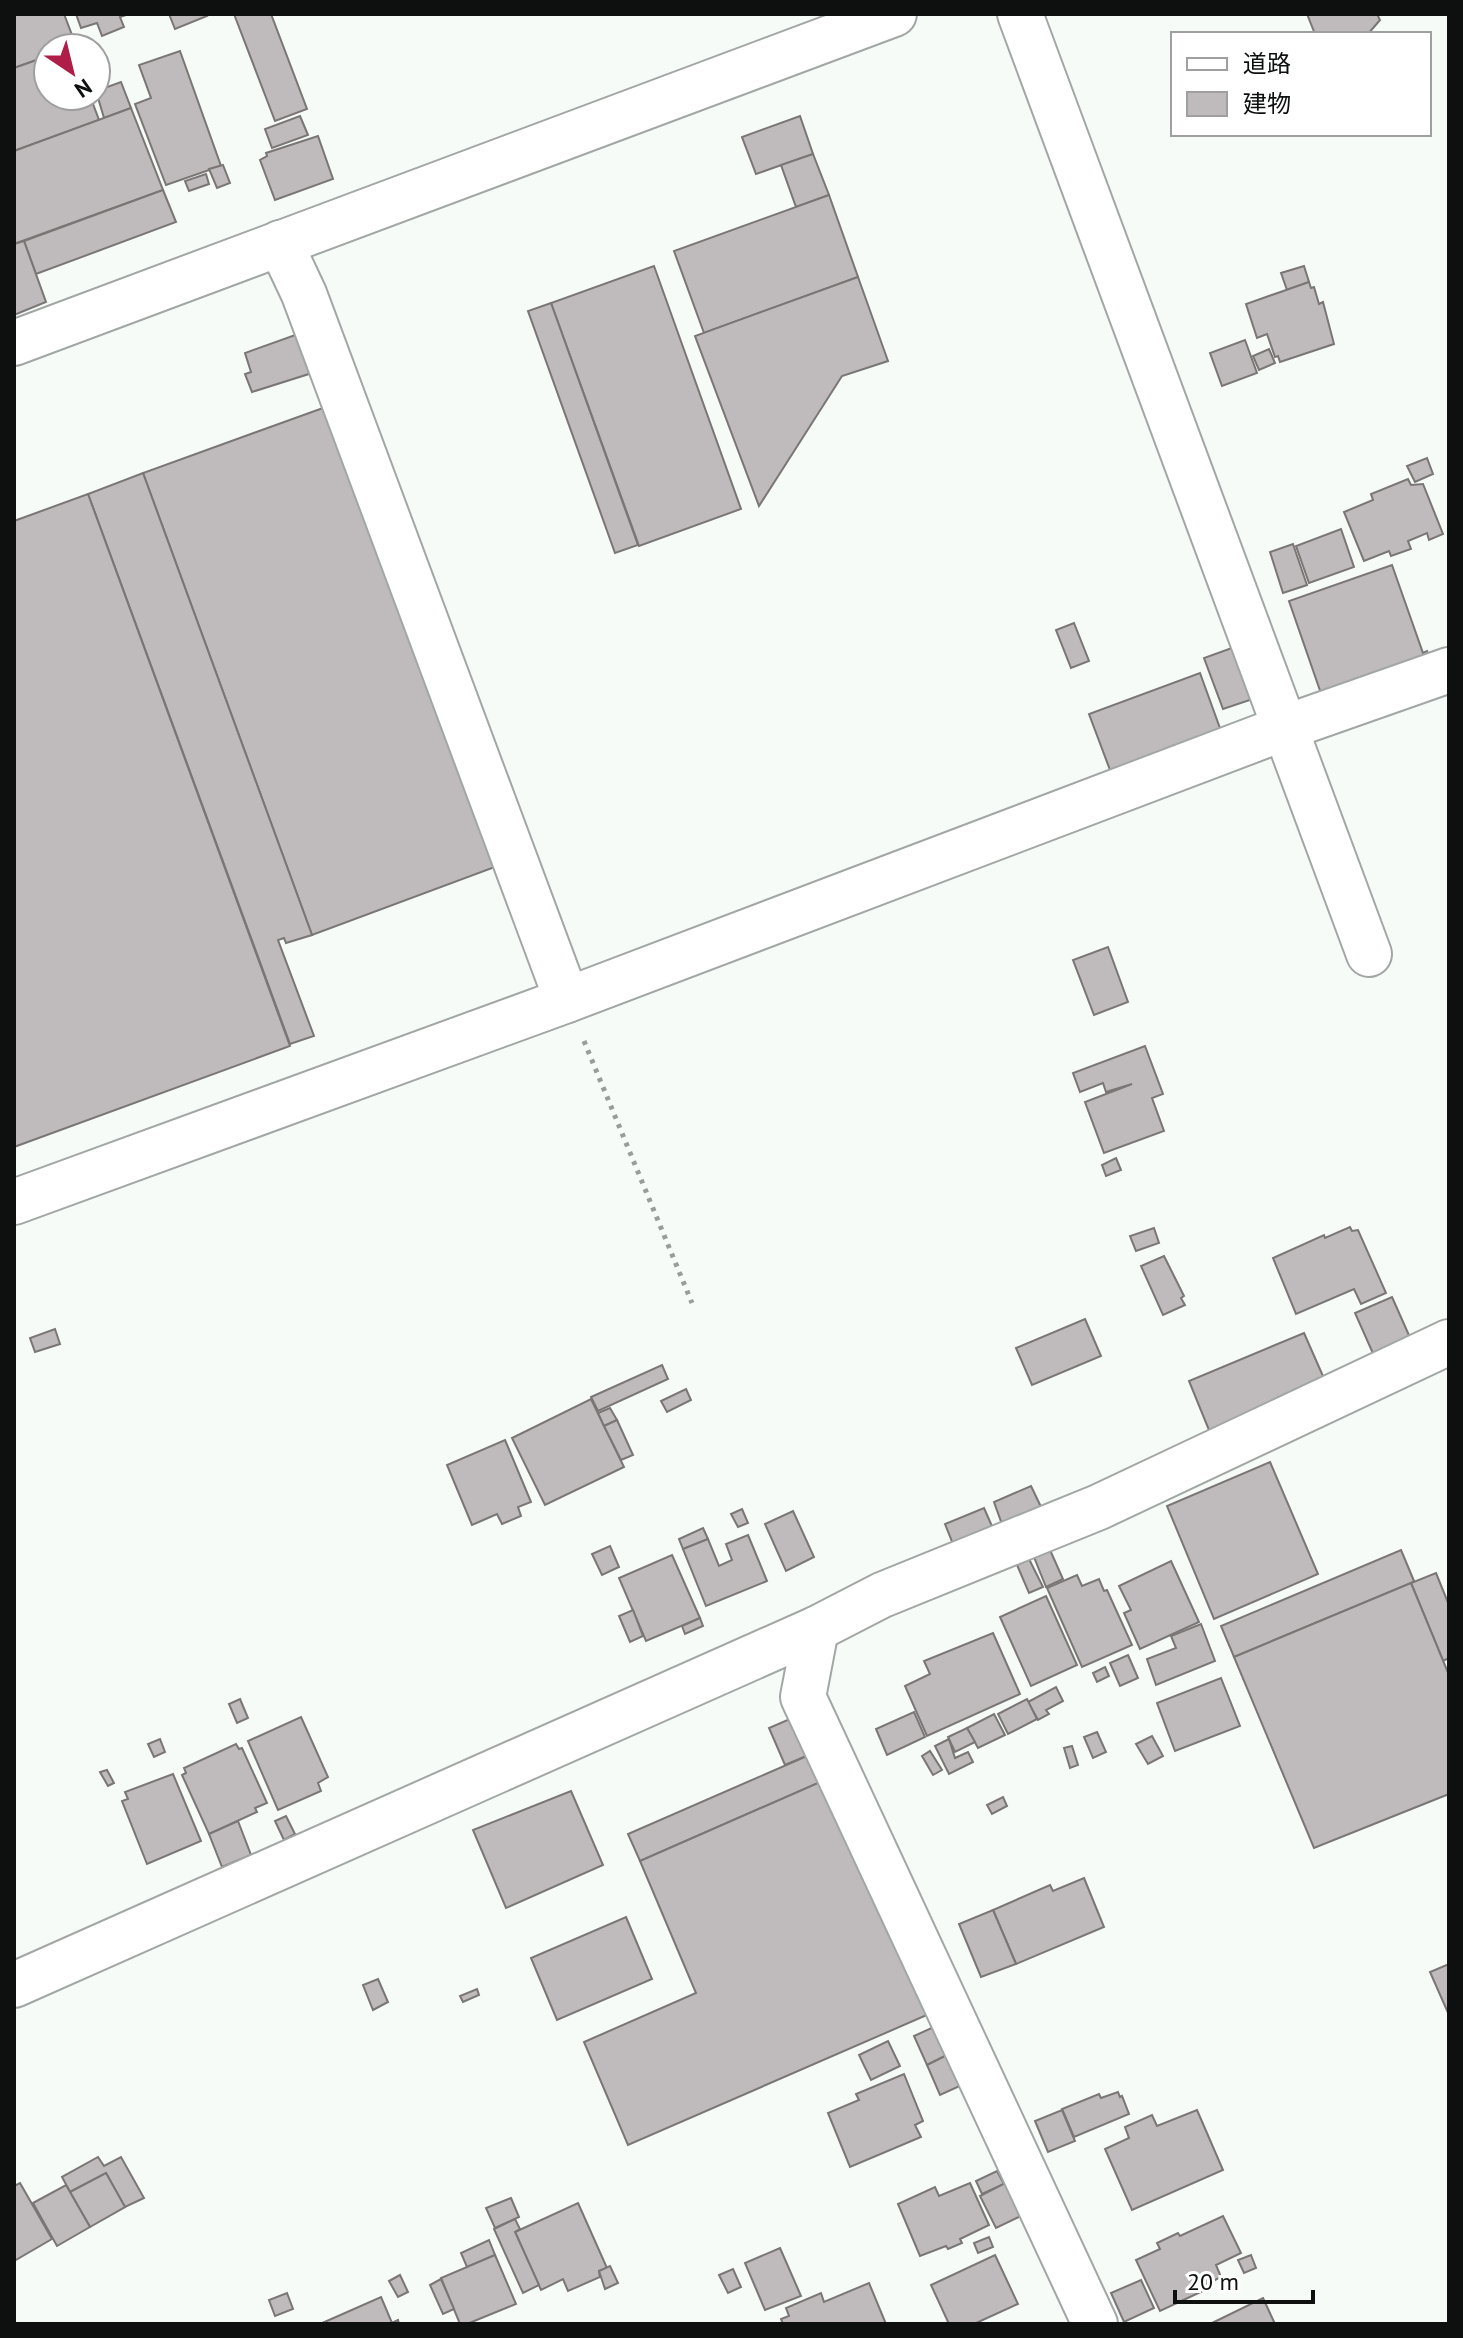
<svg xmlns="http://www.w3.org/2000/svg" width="1463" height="2338" viewBox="0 0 1463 2338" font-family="'PT Sans','Noto Sans JP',sans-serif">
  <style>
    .building { fill: #bfbabb; stroke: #7a7676; stroke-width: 2 }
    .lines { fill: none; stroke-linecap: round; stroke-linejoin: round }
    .street-casing { stroke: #a2a7a5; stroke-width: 48 }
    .secondary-casing { stroke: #a2a7a5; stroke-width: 48 }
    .path { stroke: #989c9a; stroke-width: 5; stroke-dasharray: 4 6; stroke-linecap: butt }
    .street { stroke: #fff; stroke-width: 44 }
    .secondary { stroke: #fff; stroke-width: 44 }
  </style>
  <rect width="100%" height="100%" fill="#f6fbf8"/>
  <g class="building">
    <path d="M 14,14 L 64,14 L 72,35 L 49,44 L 48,56 L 14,68 Z"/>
    <path d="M 76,14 L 129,14 L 120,17 L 124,27 L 102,36 L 97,23 L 81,28 Z"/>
    <path d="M 169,14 L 206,14 L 207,16 L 175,29 Z"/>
    <path d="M 234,14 L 271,14 L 307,109 L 275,121 Z"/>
    <path d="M 1307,14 L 1377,14 L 1380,20 L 1368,34 L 1315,34 Z"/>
    <path d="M 180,51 L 221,166 L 166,185 L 135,104 L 151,98 L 139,65 Z"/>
    <path d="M 48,56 L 48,96 L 90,96 L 99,120 L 14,151 L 14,68 Z"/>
    <path d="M 121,82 L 131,108 L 104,118 L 96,91 Z"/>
    <path d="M 131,108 L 163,190 L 14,244 L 14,151 Z"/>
    <path d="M 300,116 L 308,135 L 272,148 L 265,129 Z"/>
    <path d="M 800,116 L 813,154 L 756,174 L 742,137 Z"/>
    <path d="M 318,136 L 333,179 L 275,200 L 260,160 L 267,156 L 266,153 Z"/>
    <path d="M 813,154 L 829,195 L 796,207 L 781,165 Z"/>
    <path d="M 223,165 L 230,183 L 217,188 L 209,169 Z"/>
    <path d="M 206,174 L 209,184 L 189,191 L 185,181 Z"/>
    <path d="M 163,190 L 176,222 L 36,274 L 24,241 Z"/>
    <path d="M 829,195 L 858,277 L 704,333 L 674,251 Z"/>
    <path d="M 24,241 L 46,302 L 14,315 L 14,244 Z"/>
    <path d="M 654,266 L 741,509 L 639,546 L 551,303 Z"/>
    <path d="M 1304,266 L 1309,282 L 1287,290 L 1281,273 Z"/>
    <path d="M 858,277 L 888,361 L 842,376 L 759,506 L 695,336 Z"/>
    <path d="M 1309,282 L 1311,288 L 1314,287 L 1319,304 L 1323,302 L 1334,344 L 1280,362 L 1278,356 L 1275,357 L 1267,334 L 1257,338 L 1246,304 Z"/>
    <path d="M 551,303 L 638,545 L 615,553 L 528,311 Z"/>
    <path d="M 298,334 L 312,373 L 252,392 L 245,374 L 251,372 L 245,353 Z"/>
    <path d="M 1245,340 L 1257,373 L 1222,386 L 1210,353 Z"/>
    <path d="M 1269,349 L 1275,363 L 1259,370 L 1253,356 Z"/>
    <path d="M 334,404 L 503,864 L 312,935 L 143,473 Z"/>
    <path d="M 1427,458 L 1433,474 L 1415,482 L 1407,466 Z"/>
    <path d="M 143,473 L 312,935 L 286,943 L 284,938 L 278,940 L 314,1036 L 290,1044 L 88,494 Z"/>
    <path d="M 1408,479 L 1411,485 L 1423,484 L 1443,534 L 1429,540 L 1427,533 L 1408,541 L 1411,549 L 1391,556 L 1389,551 L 1364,561 L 1344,512 L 1373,500 L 1371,494 Z"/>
    <path d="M 88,494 L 290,1046 L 14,1147 L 14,521 Z"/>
    <path d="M 1341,529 L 1354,567 L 1309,583 L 1296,546 Z"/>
    <path d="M 1293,544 L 1307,585 L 1283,593 L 1270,552 Z"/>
    <path d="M 1392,565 L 1423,653 L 1427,651 L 1433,665 L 1325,705 L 1289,601 Z"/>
    <path d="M 1074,623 L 1089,661 L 1071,668 L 1056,630 Z"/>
    <path d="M 1240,645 L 1259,697 L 1223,709 L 1204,658 Z"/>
    <path d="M 1200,673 L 1221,731 L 1113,778 L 1089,714 Z"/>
    <path d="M 1108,947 L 1128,1002 L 1094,1015 L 1073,960 Z"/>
    <path d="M 1145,1046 L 1163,1094 L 1152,1098 L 1164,1131 L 1104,1153 L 1085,1102 L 1132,1084 L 1106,1092 L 1103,1083 L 1080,1092 L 1073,1073 Z"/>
    <path d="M 1116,1158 L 1121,1170 L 1106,1176 L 1102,1165 Z"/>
    <path d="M 1350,1227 L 1352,1231 L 1358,1230 L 1386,1293 L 1361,1304 L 1354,1289 L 1296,1314 L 1273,1258 L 1324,1235 L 1325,1238 Z"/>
    <path d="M 1154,1228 L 1159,1243 L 1136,1251 L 1130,1236 Z"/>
    <path d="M 1164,1256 L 1184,1296 L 1181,1298 L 1185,1305 L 1163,1315 L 1141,1266 Z"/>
    <path d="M 1392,1297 L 1416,1351 L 1379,1367 L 1355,1313 Z"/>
    <path d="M 1085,1319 L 1101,1356 L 1032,1385 L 1016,1348 Z"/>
    <path d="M 55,1329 L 60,1344 L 35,1352 L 30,1338 Z"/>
    <path d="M 1304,1333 L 1330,1392 L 1213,1440 L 1189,1381 Z"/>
    <path d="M 662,1365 L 668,1379 L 598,1411 L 591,1397 Z"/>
    <path d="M 686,1389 L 691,1400 L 667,1412 L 661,1401 Z"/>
    <path d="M 591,1399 L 624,1467 L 545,1505 L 512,1438 Z"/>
    <path d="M 610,1408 L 617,1420 L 604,1426 L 598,1413 Z"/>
    <path d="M 617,1420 L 633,1455 L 621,1460 L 604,1426 Z"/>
    <path d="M 505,1440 L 531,1502 L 518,1507 L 521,1516 L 502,1524 L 497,1514 L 472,1525 L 447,1465 Z"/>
    <path d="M 1270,1462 L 1318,1574 L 1214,1619 L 1167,1506 Z"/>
    <path d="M 1031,1486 L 1043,1511 L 1003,1527 L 994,1502 Z"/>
    <path d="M 984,1508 L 995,1533 L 955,1549 L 945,1524 Z"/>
    <path d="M 742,1509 L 748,1523 L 738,1527 L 731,1514 Z"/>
    <path d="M 793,1511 L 814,1557 L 786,1571 L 765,1524 Z"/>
    <path d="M 703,1528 L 708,1539 L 683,1549 L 679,1539 Z"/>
    <path d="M 748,1535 L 767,1581 L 706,1606 L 683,1549 L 708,1539 L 719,1566 L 732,1560 L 726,1544 Z"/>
    <path d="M 610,1546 L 619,1567 L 602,1575 L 592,1554 Z"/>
    <path d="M 1050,1550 L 1063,1579 L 1046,1587 L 1034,1557 Z"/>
    <path d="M 1401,1550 L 1414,1581 L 1411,1583 L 1234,1657 L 1221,1626 Z"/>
    <path d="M 672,1555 L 700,1618 L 646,1641 L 619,1578 Z"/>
    <path d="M 1029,1559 L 1043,1587 L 1029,1593 L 1017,1565 Z"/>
    <path d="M 1171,1561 L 1199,1622 L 1140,1649 L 1124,1613 L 1131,1610 L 1119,1586 Z"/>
    <path d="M 1436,1573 L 1449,1605 L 1449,1658 L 1443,1661 L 1411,1583 Z"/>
    <path d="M 1077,1575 L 1082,1586 L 1099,1579 L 1104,1591 L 1107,1590 L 1132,1645 L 1082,1667 L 1047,1588 Z"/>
    <path d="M 1411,1583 L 1449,1675 L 1449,1794 L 1314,1848 L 1234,1657 Z"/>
    <path d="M 1046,1596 L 1077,1665 L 1031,1686 L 1000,1617 Z"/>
    <path d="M 633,1610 L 643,1636 L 630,1642 L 619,1616 Z"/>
    <path d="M 700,1618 L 703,1626 L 685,1634 L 682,1626 Z"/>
    <path d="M 1201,1624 L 1215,1661 L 1156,1685 L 1147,1659 L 1176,1648 L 1171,1636 Z"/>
    <path d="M 993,1633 L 1020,1694 L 927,1736 L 905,1686 L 930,1674 L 924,1661 Z"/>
    <path d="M 1128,1655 L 1138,1678 L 1120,1686 L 1110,1663 Z"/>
    <path d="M 1105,1667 L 1109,1676 L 1097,1682 L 1093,1673 Z"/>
    <path d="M 1221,1678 L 1240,1726 L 1175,1751 L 1157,1703 Z"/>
    <path d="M 1056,1687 L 1063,1701 L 1046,1710 L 1049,1714 L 1038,1720 L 1028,1702 Z"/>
    <path d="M 240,1699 L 248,1718 L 237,1723 L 229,1704 Z"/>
    <path d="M 1027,1699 L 1037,1719 L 1008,1734 L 998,1714 Z"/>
    <path d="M 806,1712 L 823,1749 L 785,1765 L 769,1728 Z"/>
    <path d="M 914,1712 L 925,1737 L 887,1755 L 876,1729 Z"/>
    <path d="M 994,1714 L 1005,1735 L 978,1748 L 967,1728 Z"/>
    <path d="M 301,1717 L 328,1777 L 318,1783 L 321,1791 L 278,1810 L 248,1741 Z"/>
    <path d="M 967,1728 L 975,1742 L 955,1752 L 948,1737 Z"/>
    <path d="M 1097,1732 L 1106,1752 L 1093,1758 L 1084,1737 Z"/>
    <path d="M 1152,1736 L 1163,1756 L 1148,1764 L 1136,1744 Z"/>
    <path d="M 160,1739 L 165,1752 L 154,1757 L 148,1744 Z"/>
    <path d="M 949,1739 L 955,1758 L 968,1752 L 973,1762 L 949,1774 L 935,1746 Z"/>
    <path d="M 236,1744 L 239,1749 L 242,1748 L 267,1803 L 255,1808 L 257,1812 L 209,1834 L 182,1775 L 186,1773 L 184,1768 Z"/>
    <path d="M 1072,1746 L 1078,1765 L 1070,1768 L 1064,1748 Z"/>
    <path d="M 823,1749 L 834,1776 L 640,1861 L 628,1834 Z"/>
    <path d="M 930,1751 L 942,1770 L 933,1775 L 922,1756 Z"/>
    <path d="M 107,1770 L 114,1783 L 108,1786 L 100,1772 Z"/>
    <path d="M 173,1774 L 201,1841 L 147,1864 L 122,1801 L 128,1799 L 125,1792 Z"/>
    <path d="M 834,1776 L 936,2011 L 628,2145 L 584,2042 L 696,1993 L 640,1861 Z"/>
    <path d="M 571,1791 L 603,1865 L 506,1908 L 473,1830 Z"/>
    <path d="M 1003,1797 L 1007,1806 L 992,1814 L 987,1805 Z"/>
    <path d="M 286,1816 L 295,1834 L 284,1840 L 275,1821 Z"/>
    <path d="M 238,1821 L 251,1855 L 222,1867 L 209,1834 Z"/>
    <path d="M 1084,1878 L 1104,1927 L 1016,1964 L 993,1910 L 1050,1885 L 1053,1891 Z"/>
    <path d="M 993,1910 L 1016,1964 L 981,1977 L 959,1924 Z"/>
    <path d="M 626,1917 L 652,1979 L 557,2020 L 531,1958 Z"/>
    <path d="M 1449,1964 L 1449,2015 L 1430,1972 Z"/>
    <path d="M 378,1979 L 388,2002 L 373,2010 L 363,1985 Z"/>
    <path d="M 477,1989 L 479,1995 L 463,2002 L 460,1996 Z"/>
    <path d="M 947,2021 L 959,2049 L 927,2065 L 914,2036 Z"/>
    <path d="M 888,2041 L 900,2066 L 871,2080 L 859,2055 Z"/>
    <path d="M 959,2049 L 973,2080 L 940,2095 L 927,2065 Z"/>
    <path d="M 904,2074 L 923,2121 L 915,2125 L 921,2137 L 850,2167 L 828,2113 L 859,2100 L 856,2094 Z"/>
    <path d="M 1118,2092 L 1120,2097 L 1122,2096 L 1129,2114 L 1074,2137 L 1062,2109 L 1099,2094 L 1101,2098 Z"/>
    <path d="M 1062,2110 L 1075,2141 L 1048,2152 L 1035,2121 Z"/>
    <path d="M 1197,2110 L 1223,2170 L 1132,2210 L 1105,2149 L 1129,2138 L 1125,2127 L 1152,2115 L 1157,2126 Z"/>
    <path d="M 98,2157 L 104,2166 L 121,2157 L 144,2198 L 125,2207 L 106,2173 L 70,2192 L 62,2177 Z"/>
    <path d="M 997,2171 L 1004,2184 L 982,2194 L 976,2181 Z"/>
    <path d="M 106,2173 L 125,2207 L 90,2227 L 70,2192 Z"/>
    <path d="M 1013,2179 L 1029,2212 L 996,2228 L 980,2196 Z"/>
    <path d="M 20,2183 L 52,2239 L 14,2261 L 14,2186 Z"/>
    <path d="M 970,2183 L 989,2225 L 960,2239 L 962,2243 L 948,2249 L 946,2246 L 920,2256 L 898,2204 L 935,2187 L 939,2196 Z"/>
    <path d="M 66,2185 L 90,2227 L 57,2246 L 33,2203 Z"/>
    <path d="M 511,2198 L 519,2217 L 495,2228 L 486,2208 Z"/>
    <path d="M 578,2203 L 607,2268 L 599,2271 L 600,2277 L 568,2291 L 563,2279 L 541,2290 L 515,2232 Z"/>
    <path d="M 1223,2216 L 1241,2253 L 1216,2265 L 1221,2277 L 1203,2286 L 1205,2290 L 1160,2311 L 1136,2260 L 1160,2249 L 1157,2243 L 1178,2233 L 1180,2236 Z"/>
    <path d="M 515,2219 L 520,2229 L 515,2232 L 539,2285 L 523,2293 L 494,2229 Z"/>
    <path d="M 989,2237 L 993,2247 L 978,2253 L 974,2243 Z"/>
    <path d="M 489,2240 L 495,2255 L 467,2267 L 461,2253 Z"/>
    <path d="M 780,2248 L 801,2296 L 765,2310 L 745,2263 Z"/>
    <path d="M 495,2255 L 516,2304 L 467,2324 L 460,2324 L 441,2278 Z"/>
    <path d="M 995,2255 L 1018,2304 L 974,2324 L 949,2324 L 931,2285 Z"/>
    <path d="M 1251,2255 L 1256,2268 L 1244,2273 L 1238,2260 Z"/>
    <path d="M 610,2266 L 618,2283 L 605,2289 L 599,2271 Z"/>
    <path d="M 733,2269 L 741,2287 L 728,2293 L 719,2275 Z"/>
    <path d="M 400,2275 L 408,2292 L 398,2297 L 389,2281 Z"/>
    <path d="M 441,2279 L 454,2309 L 443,2314 L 430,2285 Z"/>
    <path d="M 1141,2280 L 1154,2308 L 1124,2322 L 1111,2293 Z"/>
    <path d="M 869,2283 L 886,2324 L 783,2324 L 781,2319 L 789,2316 L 786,2308 L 821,2293 L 824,2302 Z"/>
    <path d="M 287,2293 L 293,2309 L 275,2316 L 269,2300 Z"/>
    <path d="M 381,2297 L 392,2323 L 398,2320 L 399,2324 L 320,2324 Z"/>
    <path d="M 1263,2298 L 1275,2324 L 1210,2324 Z"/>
  </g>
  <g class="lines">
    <g class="street-casing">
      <g id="street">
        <path d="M 1020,14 L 1369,954"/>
        <path d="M 280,243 L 304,294 L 567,1000"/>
        <path d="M 14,1202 L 567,1000 L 1284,728 L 1449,670"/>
        <path d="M 816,1629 L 803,1697 L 1095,2324"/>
        <path d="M 14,1985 L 816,1629 L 882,1595 L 1099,1507 L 1449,1342"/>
      </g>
    </g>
    <g class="secondary-casing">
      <path id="secondary" d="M 14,343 L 894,14"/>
    </g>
    <path class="path" d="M 584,1041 L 692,1303"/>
    <use href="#street" class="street"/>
    <use href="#secondary" class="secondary"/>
  </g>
  <rect width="1463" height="2338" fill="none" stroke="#0e100f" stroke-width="32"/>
  <rect x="1171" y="32" width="260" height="104" fill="#ffffff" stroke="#9f9f9f" stroke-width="2"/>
  <rect x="1187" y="58" width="40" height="12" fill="#ffffff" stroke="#9f9f9f" stroke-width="2"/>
  <text x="1243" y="72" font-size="24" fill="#0e100f">道路</text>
  <rect x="1187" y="92" width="40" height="24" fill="#bfbabb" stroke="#9f9f9f" stroke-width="2"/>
  <text x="1243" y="112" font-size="24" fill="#0e100f">建物</text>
  <g transform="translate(72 72) rotate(145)"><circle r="38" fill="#ffffff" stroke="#9f9f9f" stroke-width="2"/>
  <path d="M0-6L14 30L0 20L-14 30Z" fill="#af1d49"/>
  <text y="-12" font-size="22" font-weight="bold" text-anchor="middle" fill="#0e100f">N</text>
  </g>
  <path d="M1175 2290v12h138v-12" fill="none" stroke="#0e100f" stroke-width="4"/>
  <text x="1187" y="2290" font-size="24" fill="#0e100f" stroke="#ffffff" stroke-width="6" paint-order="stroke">20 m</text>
</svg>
